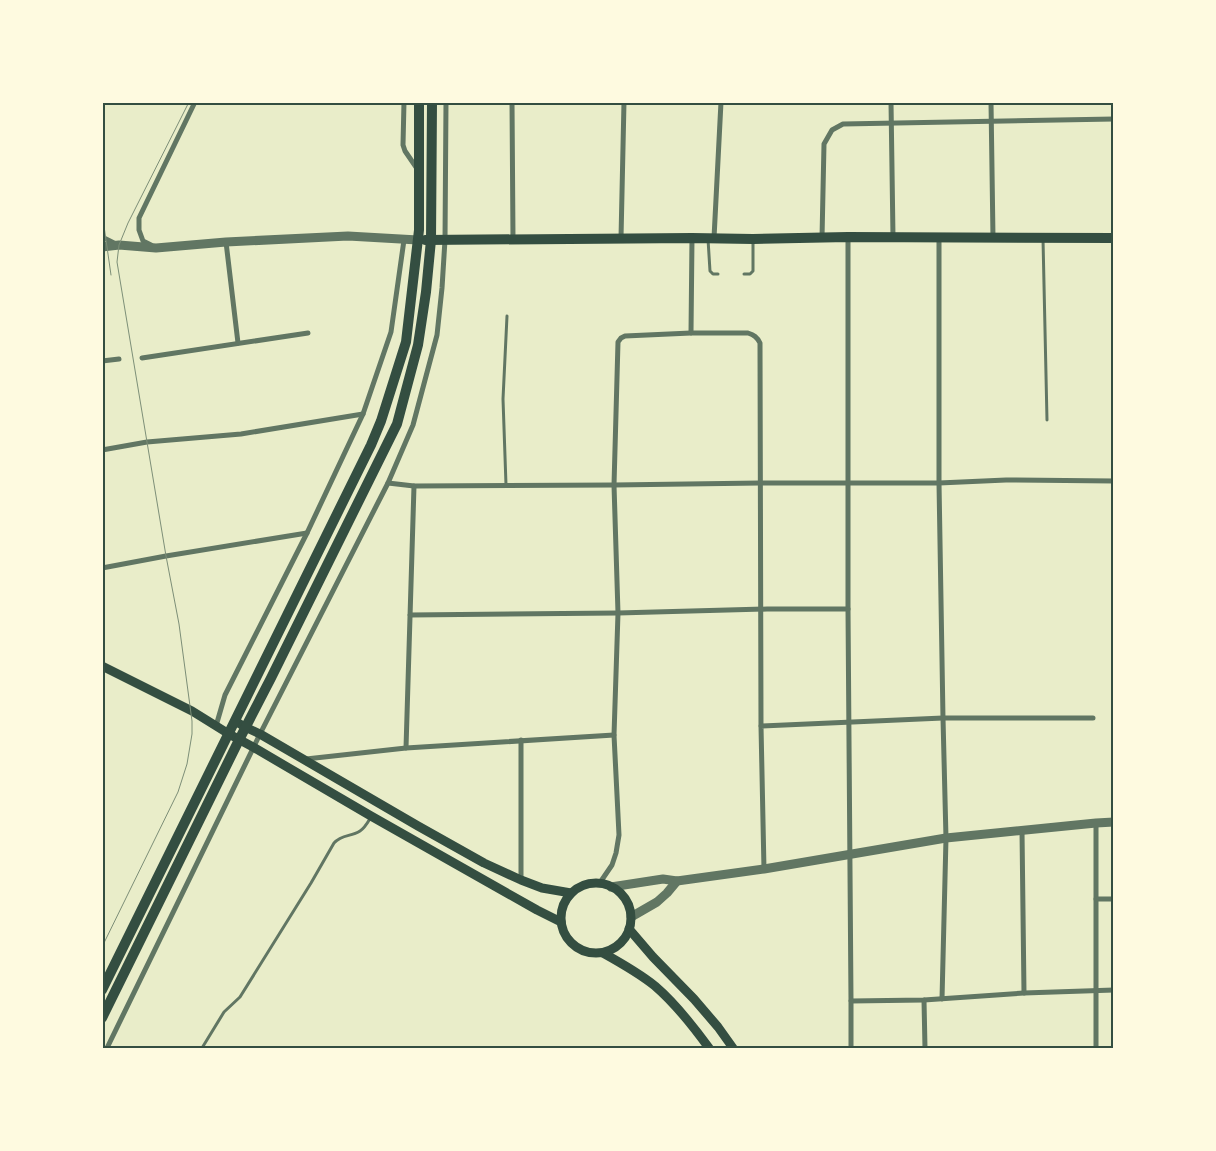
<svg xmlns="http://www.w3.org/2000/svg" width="1216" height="1151" viewBox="0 0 1216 1151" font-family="'Work Sans',sans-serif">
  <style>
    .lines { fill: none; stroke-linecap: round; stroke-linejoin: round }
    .service { stroke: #617663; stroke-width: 3 }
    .minor { stroke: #617663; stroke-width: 5 }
    .tertiary { stroke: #617663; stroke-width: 9 }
    .secondary { stroke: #344e41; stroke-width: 9 }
    .primary { stroke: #344e41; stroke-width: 10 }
    .tram { stroke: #7c8e77; stroke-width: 1 }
    .neatline { fill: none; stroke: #344e41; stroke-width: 2 }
  </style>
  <rect width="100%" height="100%" fill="#e9edc9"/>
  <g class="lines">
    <g class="service">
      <path d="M 708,239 L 710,271 L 713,274 L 718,274"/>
      <path d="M 1043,239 L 1047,420"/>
      <path d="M 744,274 L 750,274 L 753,271 L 753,241"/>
      <path d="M 506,485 L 503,399 L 507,316"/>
      <path d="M 202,1048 L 224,1012 L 240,997 L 311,883 L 334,843 C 342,834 351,837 360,831 C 365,828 368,822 371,817"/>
    </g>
    <g class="minor">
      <path d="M 404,102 L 403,145 L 405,151 L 418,170"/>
      <path d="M 512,102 L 513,239"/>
      <path d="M 891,102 L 893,237"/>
      <path d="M 991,102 L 993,238"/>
      <path d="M 102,237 L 116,244"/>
      <path d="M 848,237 L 848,609 L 851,1001 L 924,1000 L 1024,993 L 1114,990"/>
      <path d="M 621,238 L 624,102"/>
      <path d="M 692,238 L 691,333 L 748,333 C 754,335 757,337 760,343 L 761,726"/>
      <path d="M 714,238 L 721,102"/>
      <path d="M 822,238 L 824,144 L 832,130 L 843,124 L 1114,119"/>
      <path d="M 939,238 L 939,483 L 943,718 L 946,838 L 942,999"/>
      <path d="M 226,242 L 238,343"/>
      <path d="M 151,245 L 143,241 L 139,230 L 139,218 L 195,102"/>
      <path d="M 142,358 L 308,333"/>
      <path d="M 102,361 L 119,359"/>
      <path d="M 102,450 L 147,442 L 241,434 L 363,414"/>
      <path d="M 388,483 L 414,486 L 614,485 L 760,483 L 939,483 L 1006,480 L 1114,481"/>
      <path d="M 102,568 L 166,556 L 307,533"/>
      <path d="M 410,615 L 618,613 L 767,609 L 848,609"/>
      <path d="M 216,726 L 225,695 L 307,533 L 363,414 L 391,332 L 404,240"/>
      <path d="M 406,748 L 414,486"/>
      <path d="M 306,759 L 406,748 L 614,735"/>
      <path d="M 1096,823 L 1096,1048"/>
      <path d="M 1022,831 L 1024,993"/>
      <path d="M 764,869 L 761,726 L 943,718 L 1093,718"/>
      <path d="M 521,880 L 521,740"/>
      <path d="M 599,884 L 612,865 L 616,853 L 619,835 L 614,735 L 618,613 L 614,485 L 618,342 L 621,338 L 625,336 L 691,333"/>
      <path d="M 1096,899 L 1114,899"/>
      <path d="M 924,1000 L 925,1048"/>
      <path d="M 851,1001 L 851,1048"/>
      <path d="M 107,1048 L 260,734 L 388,483 L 413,425 L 437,335 L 442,288 L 445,240 L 446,102"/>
    </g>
    <g class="tertiary">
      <path d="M 102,247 L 119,245 L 156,248 L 226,242 L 348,236 L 418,240"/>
      <path d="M 611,887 L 663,879 L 677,881 L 764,869 L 946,838 L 1096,823 L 1114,822"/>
      <path d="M 631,917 L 657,902 L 667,893 L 677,881"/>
    </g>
    <g class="secondary">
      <path d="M 102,666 L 192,711 L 229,734 L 253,747 L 371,816 L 537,910 L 561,922"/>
      <path d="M 235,721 L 245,727 L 260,734 L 418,826 L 484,863 L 521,880 L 542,888 L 571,893"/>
      <circle cx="596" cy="918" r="35"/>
      <path d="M 629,929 L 653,957 L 694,999 L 718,1027 L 733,1048"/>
      <path d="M 603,953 C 621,963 639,973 655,986 C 676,1004 693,1026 709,1048"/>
    </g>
    <g class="primary">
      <path d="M 425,240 L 692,238 L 753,239 L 848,237 L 1114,238"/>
      <path d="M 102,990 L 371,445 L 381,421 L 406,342 L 419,230 L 419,102"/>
      <path d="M 102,1018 L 239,740 L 271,678 L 397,424 L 418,345 L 426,292 L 431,240 L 432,102"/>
    </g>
    <g class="tram">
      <path d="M 102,203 L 104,226 L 111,275"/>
      <path d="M 102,947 L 178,792 L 187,764 L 192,734 L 192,721 L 179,624 L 166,556 L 117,262 L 119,245 L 128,223 L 189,102"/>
    </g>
  </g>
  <rect width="1216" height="1151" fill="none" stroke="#fefae0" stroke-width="208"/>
  <rect x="104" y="104" width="1008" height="943" class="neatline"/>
</svg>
